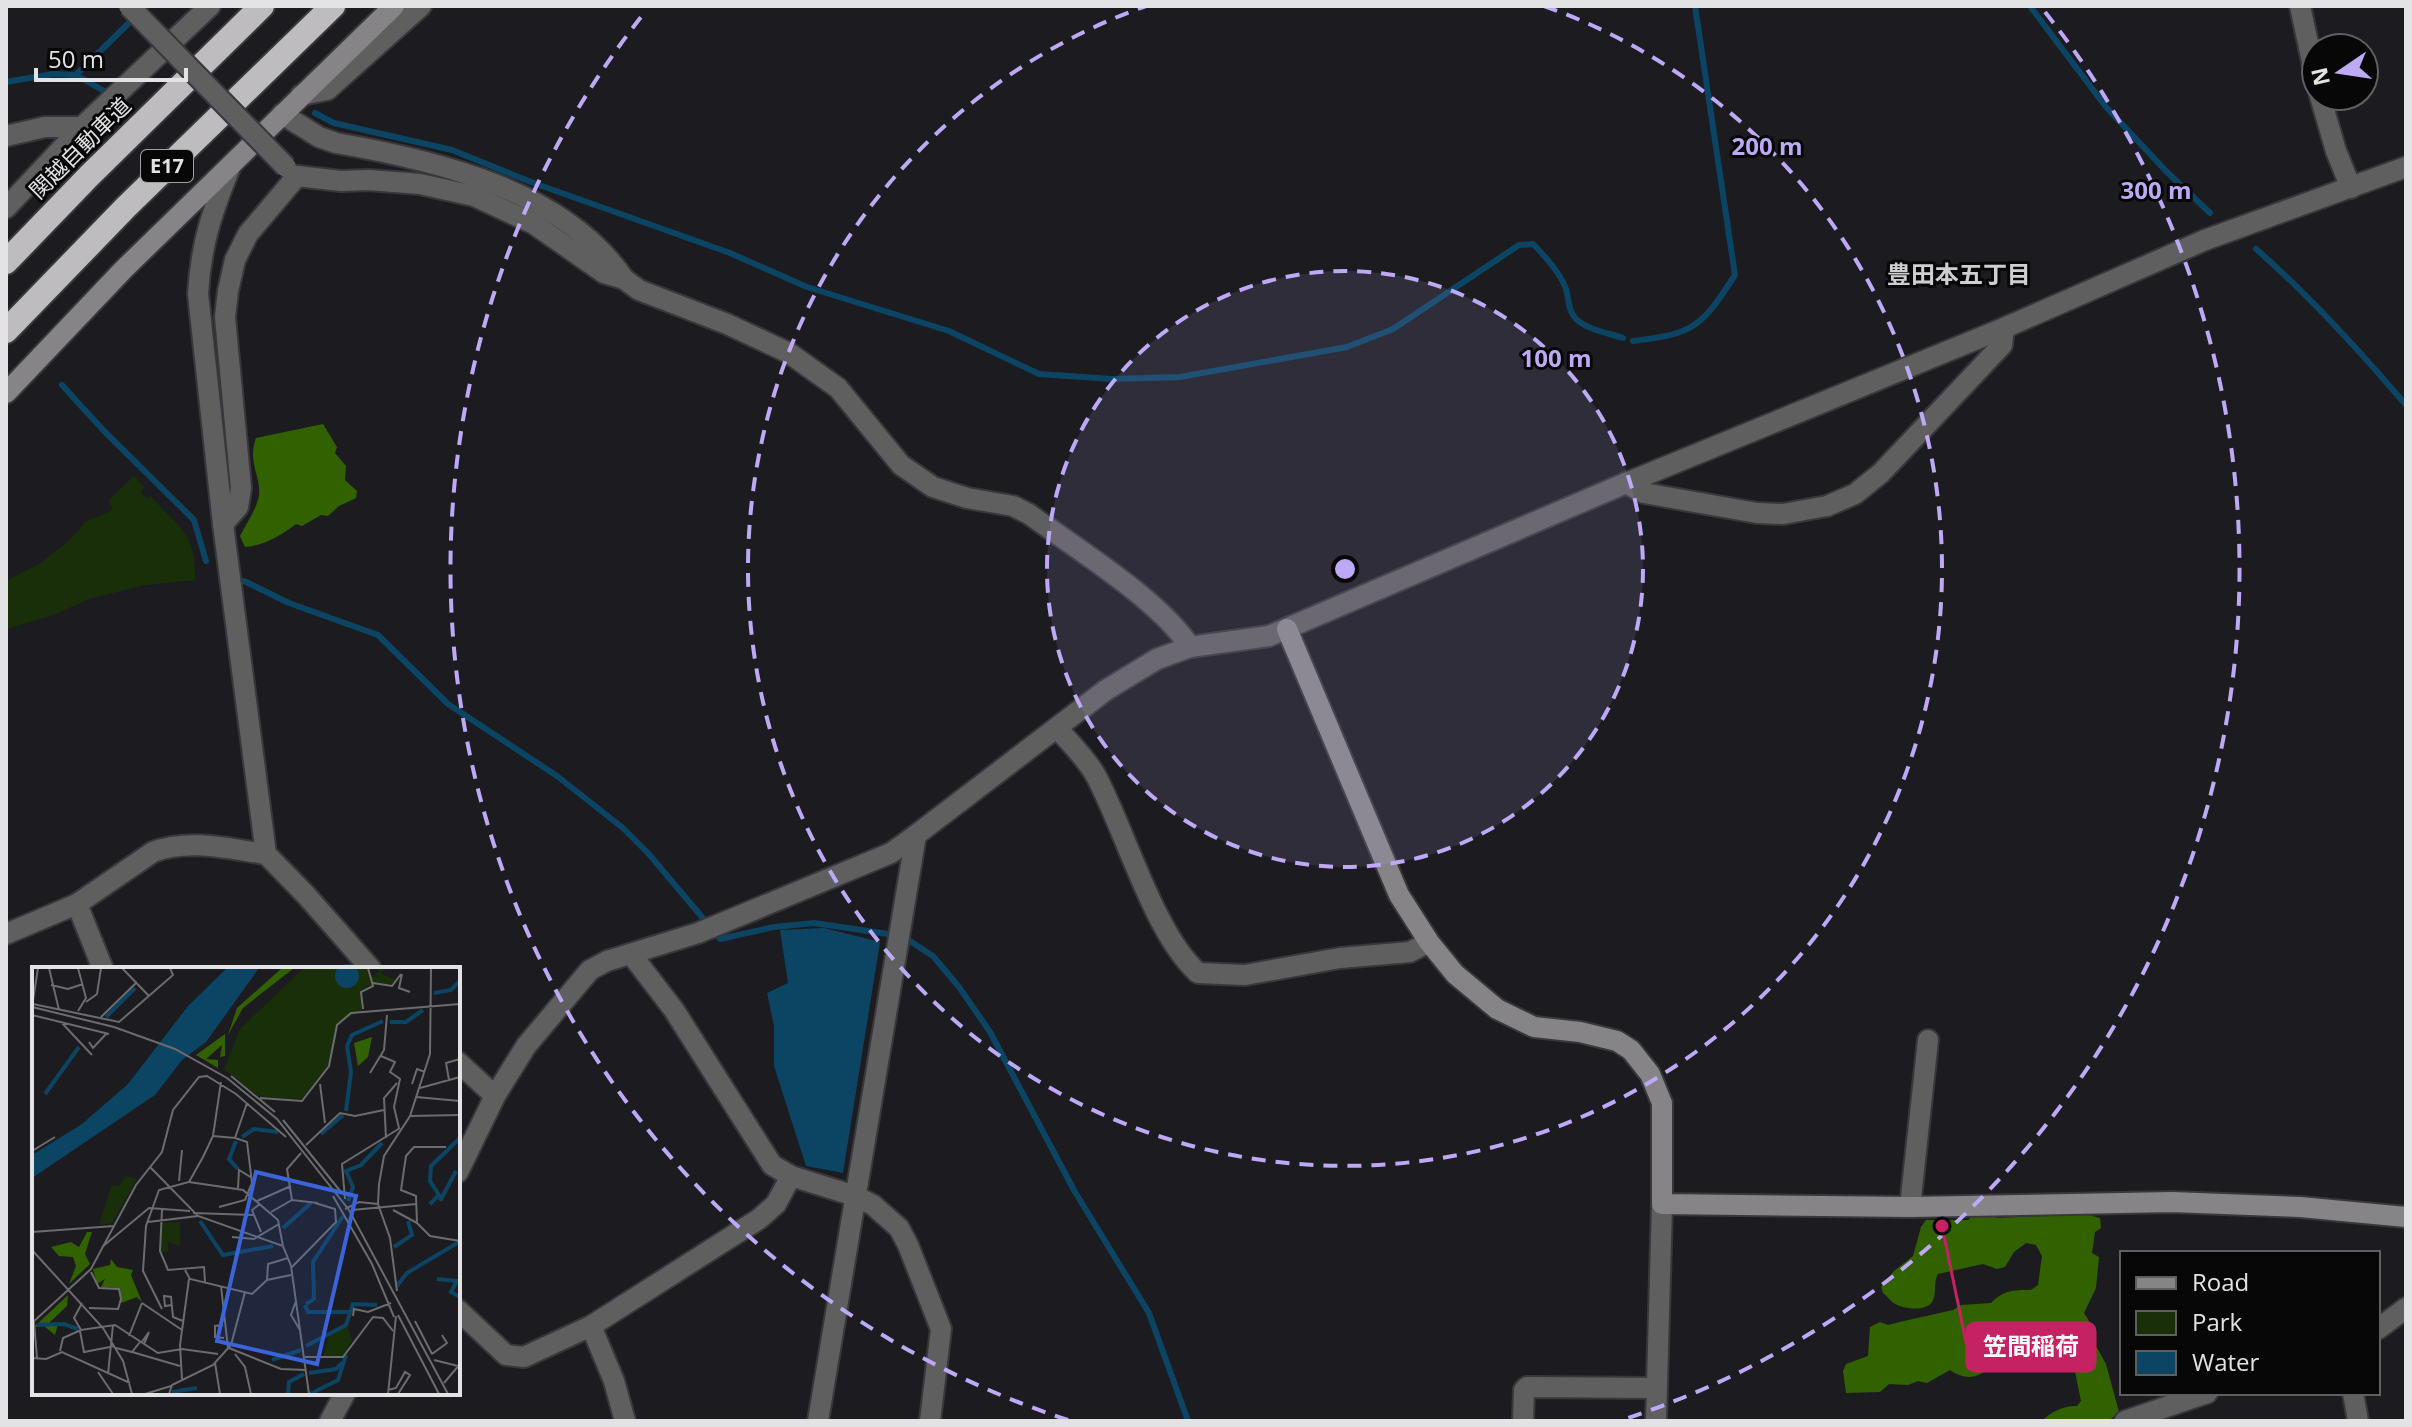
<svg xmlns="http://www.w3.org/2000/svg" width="2412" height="1427" viewBox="0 0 2412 1427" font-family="'Open Sans','Noto Sans JP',sans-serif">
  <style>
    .green { fill: #192f09 }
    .forest { fill: #326100 }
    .water { fill: #0c4463 }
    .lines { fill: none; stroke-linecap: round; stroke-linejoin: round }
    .stream { stroke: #0c4463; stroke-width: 6 }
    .street-casing { stroke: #38383c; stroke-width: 24 }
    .secondary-casing { stroke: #38383c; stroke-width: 24 }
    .highway-casing { stroke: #38383c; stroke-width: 28 }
    .street { stroke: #605f60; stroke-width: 20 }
    .secondary { stroke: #868487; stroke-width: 20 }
    .highway { stroke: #bfbcc0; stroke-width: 24 }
    .street-bridge-casing { stroke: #38383c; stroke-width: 24; stroke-linecap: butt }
    .street-bridge { stroke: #605f60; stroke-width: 20 }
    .ring { fill: none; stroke: #bda9f5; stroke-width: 4; stroke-dasharray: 14 10 }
    .labels { text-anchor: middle; stroke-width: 6; stroke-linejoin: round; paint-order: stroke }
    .shield { fill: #070708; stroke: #a1a1a3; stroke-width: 2 }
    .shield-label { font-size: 20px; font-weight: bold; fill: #e3e3e6 }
    .street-label { font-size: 22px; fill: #e3e3e6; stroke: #070708 }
    .neighbourhood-label { font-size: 24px; font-weight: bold; fill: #cdcdd2; stroke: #070708 }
    .inset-river { fill: none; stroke: #0c4463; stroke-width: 4 }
    .inset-road { fill: none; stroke: #6c6c6f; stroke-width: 2 }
    .view { fill: #3b64da; fill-opacity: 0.15; stroke: #3b64da; stroke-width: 4 }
    .inset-edge { fill: none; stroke: #e3e3e6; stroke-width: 4 }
    .centre { fill: #bda9f5; stroke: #070708; stroke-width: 4 }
    .ring-label { font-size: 24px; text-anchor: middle; font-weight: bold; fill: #bda9f5; stroke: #070708; stroke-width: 6; stroke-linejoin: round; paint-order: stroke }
    .leader { fill: none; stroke: #c42262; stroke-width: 3 }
    .callout-dot { fill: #c42262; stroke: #070708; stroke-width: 3 }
    .callout { fill: #c42262; stroke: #c42262; stroke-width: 3 }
    .callout-label { font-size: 24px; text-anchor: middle; font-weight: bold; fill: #fff }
  </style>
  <rect width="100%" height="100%" fill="#1c1c20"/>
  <path class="green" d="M 134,476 L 144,487 L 141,492 L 147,499 L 151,496 C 179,529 196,531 195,580 L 145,585 L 89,599 L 53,615 L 6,629 L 6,581 L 41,563 L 71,539 L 85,522 L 113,510 L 108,501 Z"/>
  <g class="forest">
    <path d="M 323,424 L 337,447 L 335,453 L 346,466 L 345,480 L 357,491 L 356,498 L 339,506 L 328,516 L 321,515 L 302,526 L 296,524 C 282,535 263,546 245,547 L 240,536 C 246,524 257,509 259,495 C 261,474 247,463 256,438 Z"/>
    <path d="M 1990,1211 L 1997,1218 L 2085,1214 L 2100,1218 L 2101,1228 L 2095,1232 L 2092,1253 L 2099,1257 L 2096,1288 L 2084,1313 L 2095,1330 L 2095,1344 L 2106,1364 L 2119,1412 L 2111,1419 L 2042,1421 C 2050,1412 2065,1405 2077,1406 L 2081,1401 L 2071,1352 L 2064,1342 L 2054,1341 C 2047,1346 2045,1350 2039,1356 C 2028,1368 2009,1369 1994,1366 C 1977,1377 1968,1382 1950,1370 L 1927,1383 L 1918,1381 L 1908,1385 L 1889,1384 L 1880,1392 L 1846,1393 L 1843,1371 L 1846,1364 L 1868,1356 L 1870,1327 L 1880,1322 L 1888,1325 L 1904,1321 L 1953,1310 L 1961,1305 L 1991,1303 C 2004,1290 2013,1290 2031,1290 L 2038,1285 L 2042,1256 L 2036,1245 L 2026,1243 L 2014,1252 L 2005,1267 L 1997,1269 L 1983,1264 L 1938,1274 C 1933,1283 1937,1291 1933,1300 C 1928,1313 1901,1309 1892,1302 C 1889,1299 1886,1295 1883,1293 L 1881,1287 L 1894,1271 L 1913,1256 L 1921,1227 L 1926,1220 L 1968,1220 L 1975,1214 Z"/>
  </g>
  <path class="water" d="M 824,928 L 880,942 L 843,1173 L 806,1166 L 774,1066 L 774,1026 L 767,993 L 788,983 L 780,930 Z"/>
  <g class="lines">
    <g class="stream">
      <path d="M 2030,6 L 2106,107 L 2165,170 L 2210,213"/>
      <path d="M 76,75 L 146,6"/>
      <path d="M 6,82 L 53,74 L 76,75 L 104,91"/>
      <path d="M 315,113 L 334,123 L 452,150 L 531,182 L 730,253 L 807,287 L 949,331 L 1039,374 L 1112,379 L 1180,377 L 1347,347 L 1393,329 L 1519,245 L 1533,244 C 1545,256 1560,272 1566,289 C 1569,299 1568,311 1576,319 C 1588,330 1608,333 1623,338"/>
      <path d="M 2256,249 C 2310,296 2359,350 2406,405"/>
      <path d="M 1633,341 C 1695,334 1702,326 1735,275 L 1695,6"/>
      <path d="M 62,385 L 104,431 L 194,520 L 206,561"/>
      <path d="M 244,581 L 289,603 L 378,635 L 448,704 L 557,776 L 623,828 L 648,853 L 707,923"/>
      <path d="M 713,932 L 720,939 L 774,927 L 814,923 L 902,936 L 933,956 L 959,987 L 990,1032 L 1075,1192 L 1149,1313 L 1188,1421"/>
    </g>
    <g class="street-casing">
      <g id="street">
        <path d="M 2300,6 L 2316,80"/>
        <path d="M 301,95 L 327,90 L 421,6"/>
        <path d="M 2320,96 L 2336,151 L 2351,188"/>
        <path d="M 282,114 L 319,137 L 336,143 C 435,160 564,190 624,279"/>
        <path d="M 6,136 L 45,127 L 82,127"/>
        <path d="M 231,165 C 212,212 201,243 198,294 L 223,524 L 266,854 L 306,895 L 371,969"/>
        <path d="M 6,208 L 82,127 L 210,6"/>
        <path d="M 1626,483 L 1644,493 L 1757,513 L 1783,514 L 1827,506 L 1855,494 L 1881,473 L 2002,345 L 2004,328"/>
        <path d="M 223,524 L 238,507 L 241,488 L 225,317 L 228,291 L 235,260 L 248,234 L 297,176 L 341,181 L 369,180 L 420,184 L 474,196 L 534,224 L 604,273 L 624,279 L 639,290 L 727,324 L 789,353 L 838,388 L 901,465 L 933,487 L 967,498 L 1013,506 L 1029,514 C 1075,548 1160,600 1190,647"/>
        <path d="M 1057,728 C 1070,743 1087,759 1096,776 C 1126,832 1153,932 1198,973 L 1245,975 L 1340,958 L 1410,952 L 1429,942"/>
        <path d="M 77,904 L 103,969"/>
        <path d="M 6,934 L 77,904 L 153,852 C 188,838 230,849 266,854"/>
        <path d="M 631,954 L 674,1010 L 772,1165 L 791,1176 L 855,1196 L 873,1205 L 899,1228 L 908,1245 L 941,1329 L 930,1421"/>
        <path d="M 458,1062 L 495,1096"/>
        <path d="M 458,1172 L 495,1096 L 526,1046 L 590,970 L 607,961 L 698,933 L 891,853 L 916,835"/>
        <path d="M 1910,1207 L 1928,1040"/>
        <path d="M 458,1310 L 506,1355 L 524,1357 L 591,1326 L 759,1219 L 776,1204 L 791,1176"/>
        <path d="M 591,1326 L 614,1381 L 625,1421"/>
        <path d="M 2378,1329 L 2406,1308"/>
        <path d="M 2353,1393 L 2358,1421"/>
        <path d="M 330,1421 L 345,1393"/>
        <path d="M 818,1421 L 916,835 L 1106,690 L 1157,659 L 1190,647 L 1269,636 L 1626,483 L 2004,328 L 2205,240 L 2406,167"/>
        <path d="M 1523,1421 L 1524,1390 L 1527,1387 L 1656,1388"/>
        <path d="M 1656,1421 L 1662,1204"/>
        <path d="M 2125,1421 L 2207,1393"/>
      </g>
    </g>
    <g class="secondary-casing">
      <g id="secondary">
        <path d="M 6,393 L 124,269 L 394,6"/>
        <path d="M 1287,629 L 1399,895 L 1429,942 L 1455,974 L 1497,1009 L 1534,1027 L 1580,1032 L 1617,1041 L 1631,1050 L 1650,1074 L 1662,1103 L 1662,1204 L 1910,1207 L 2172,1202 L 2300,1207 L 2406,1217"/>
      </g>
    </g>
    <g class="highway-casing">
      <g id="highway">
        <path d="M 6,262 L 89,176 L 262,6"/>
        <path d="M 6,331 L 126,207 L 333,6"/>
      </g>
    </g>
    <use href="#street" class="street"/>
    <use href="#secondary" class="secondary"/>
    <use href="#highway" class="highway"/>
    <g class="street-bridge-casing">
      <path id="street-bridge" d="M 129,6 L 286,167"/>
    </g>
    <use href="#street-bridge" class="street-bridge"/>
  </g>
  <circle cx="1345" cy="569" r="298" fill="#bda9f5" fill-opacity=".12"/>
  <g class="ring">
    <circle cx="1345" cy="569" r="298"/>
    <path d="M1544 6A597 597 0 1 1 1146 6"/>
    <path d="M1068 1420A895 895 0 0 1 645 12M2045 12A895 895 0 0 1 1622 1420"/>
  </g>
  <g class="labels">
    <rect class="shield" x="141" y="150" width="52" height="32" rx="6"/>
    <g class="shield-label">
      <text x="167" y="173">E17</text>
    </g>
    <g class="street-label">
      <text transform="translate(80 148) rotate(-45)" y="8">関越自動車道</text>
    </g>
    <g class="neighbourhood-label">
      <text x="1959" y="283">豊田本五丁目</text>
    </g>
  </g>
  <g transform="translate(32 967)">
    <rect width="428" height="428" fill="#1c1c20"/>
    <path d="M 272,1 L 335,1 L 341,10 L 347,5 L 344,1 L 352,1 L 349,7 L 364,13 L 361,18 L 341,16 L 329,23 L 329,44 L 305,56 L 296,98 L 270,132 L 228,130 L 192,102 L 208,62 ZM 94,209 L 105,212 L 80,256 L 67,258 L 79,219 L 87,219 ZM 148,255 L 148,279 L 136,275 L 136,285 L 129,285 L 130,256 ZM 315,359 L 320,373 L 311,389 L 291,389 L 297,369 Z" fill="#192f09"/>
    <path d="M 250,1 L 262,1 L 211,41 L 196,68 L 205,41 ZM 193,67 L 193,89 L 188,90 L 190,78 L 174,92 L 186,93 L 186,101 L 164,88 ZM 340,70 L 336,90 L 326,99 L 322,76 ZM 55,265 L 60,265 L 53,287 L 58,297 L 37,317 L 44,299 L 41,290 L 27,289 L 19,280 L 39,275 L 47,280 ZM 79,292 L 85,300 L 101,303 L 99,308 L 110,335 L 105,330 L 89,336 L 88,321 L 69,320 L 73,312 L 65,317 L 61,302 L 78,298 ZM 36,328 L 35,339 L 17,356 L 26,357 L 23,368 L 12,359 L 2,360 Z" fill="#326100"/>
    <path d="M303 9a12 12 0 1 1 24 0a12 12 0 1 1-24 0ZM 195,1 L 227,1 L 174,75 L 150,93 L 123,128 L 0,211 L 0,188 L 50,157 L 96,117 L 156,39 Z" fill="#0c4463"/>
    <path class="inset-river" d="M 402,26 L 419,23 L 428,14M 74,50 L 103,21M 358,55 L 374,55 L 391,43M 13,127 L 47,80M 314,144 L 319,105 L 315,79 L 320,68 L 351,54M 289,167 L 311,148M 210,170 L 222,162 L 246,165M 204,174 L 197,192 L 206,202M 316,234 L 321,220 L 314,204 L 329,198 L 350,176M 408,234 L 424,204M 398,237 L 407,228 L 398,214 L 399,199 L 428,171M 168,254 L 191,288 L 241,279M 251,261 L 279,236M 362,280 L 380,268 L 376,254M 405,312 L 425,314 L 419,325 L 428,330M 365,319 L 375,306 L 427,275M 274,337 L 282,332 L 281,295 L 311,249M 273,338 L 276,345 L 317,345M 5,358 L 32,357 L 46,362M 274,379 L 314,358 L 321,337 L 345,338M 240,393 L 269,383M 277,406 L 304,402 L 310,396M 140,425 L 165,421M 256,427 L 257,415 L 272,407M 278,427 L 306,413 L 314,388"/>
    <path class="inset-road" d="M 17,1 L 27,43M 46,1 L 54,31 L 46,44M 90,1 L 117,29M 370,7 L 367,21 L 378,25M 341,16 L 360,19 L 369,7M 19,18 L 36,22 L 51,17M 54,35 L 65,27 L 69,1M 1,37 L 87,55 L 141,8 L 138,1M 0,40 L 6,1M 0,40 L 82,60 L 143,82 L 195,111 L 245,152 L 317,243 L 416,427M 331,42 L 329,25 L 341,19 L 336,1M 0,48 L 77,67M 69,50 L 105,15M 29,55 L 60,88M 57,75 L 61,81 L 75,66M 349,89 L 363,95 L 358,105 L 368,112 L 362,140 L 367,161M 338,106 L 352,83 L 355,48M 199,109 L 243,145M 417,113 L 414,96 L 428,92M 288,117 L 293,156M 380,117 L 385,102 L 393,105M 388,121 L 428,110M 384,130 L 428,134M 228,131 L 270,134 L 297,99 L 305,58 L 319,46 L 428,37M 378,149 L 428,148M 251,153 L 309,225M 181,169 L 203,171 L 215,136M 354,171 L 352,131 L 365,116M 274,178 L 308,146 L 323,149 L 352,143M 414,180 L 382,180 L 374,189 L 369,223 L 384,229 L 385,256 L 398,269 L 428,274M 0,184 L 23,170M 118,200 L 166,249 L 251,279 L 259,299 L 277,427M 147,214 L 150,183M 157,215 L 211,223 L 246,253 L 251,279M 206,221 L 207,203 L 220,211M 301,229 L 340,297 L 362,350M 313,232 L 310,197 L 368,161M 260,233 L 255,202 L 269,186M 225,234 L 259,219M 228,237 L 220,243 L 229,265M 187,240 L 213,233 L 220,216 L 215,175 L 203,171M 313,242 L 327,235 L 346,237M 130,243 L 128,284 L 136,303 L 172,300 L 173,315M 320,243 L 384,237M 361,243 L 385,256M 239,245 L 260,233 L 286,236M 161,246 L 221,248M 116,255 L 166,249M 0,265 L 82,259M 200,270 L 222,272 L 247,257M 70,280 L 117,241 L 158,244M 0,283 L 71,361 L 91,394 L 100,427M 259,301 L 304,255 L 303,242 L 283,236M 153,303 L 158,312 L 220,327 L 235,313 L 259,308M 235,313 L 236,297 L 256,291M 189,319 L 196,381M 365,324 L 358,271 L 346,237 L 347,217 L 352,189 L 378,149 L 398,87 L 399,1M 264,334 L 259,348 L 268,363M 50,336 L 42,351 L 49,363 L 83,358 L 126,386 L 150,382 L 186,387M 110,336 L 150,363M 140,338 L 133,339 L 132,329 L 139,330 L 141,350 L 151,354M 57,341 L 86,342 L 89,332 L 87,322 L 67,321 L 59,305M 130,342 L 111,304 L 114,259 L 127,223 L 157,215 L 171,190 L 181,169 L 189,115M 366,348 L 407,427M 321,349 L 322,342 L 336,345 L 359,336M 383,354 L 400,387M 2,355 L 5,391M 0,356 L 59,302 L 104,218 L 130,185 L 141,143 L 167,110 L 175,109 L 204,127 L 254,170M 191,358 L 183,359 L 183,370 L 192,371M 48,364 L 52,385 L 83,379M 97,369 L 110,336M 109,376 L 117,365 L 112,377M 84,381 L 100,385 L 108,375M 197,381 L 249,402 L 274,403M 28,384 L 31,371 L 49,363M 100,385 L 148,399M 203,387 L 213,400 L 219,427M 400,387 L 415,376 L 410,368M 273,390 L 311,390 L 341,350 L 351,351 L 361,364M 0,391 L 14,392 L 30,385 L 98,416M 402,393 L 426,399M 183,396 L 188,427M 66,405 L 81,427M 76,407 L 81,358M 150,412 L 148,378 L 157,312M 412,416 L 428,397M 356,423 L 364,421 L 373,405 L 378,408 L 366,427M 113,427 L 139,419M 137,427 L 140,418 L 181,398 L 199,378 L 213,325M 356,427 L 364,349"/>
    <path class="view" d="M 224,205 L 324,229 L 285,397 L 185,374 Z"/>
    <rect width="428" height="428" class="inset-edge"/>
  </g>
  <circle cx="1345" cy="569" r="12" class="centre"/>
  <g class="ring-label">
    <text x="1767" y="155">200 m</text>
    <text x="2156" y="199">300 m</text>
    <text x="1556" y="367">100 m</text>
  </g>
  <path class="leader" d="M1942 1226L1967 1347"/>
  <circle class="callout-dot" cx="1942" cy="1226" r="8"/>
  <rect class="callout" x="1967" y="1323" width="128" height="48" rx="8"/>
  <g class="callout-label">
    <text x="2031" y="1355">笠間稲荷</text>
  </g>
  <rect width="2412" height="1427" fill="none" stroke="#e3e3e6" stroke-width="16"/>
  <rect x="2120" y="1251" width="260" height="144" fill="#070708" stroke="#5f5f61" stroke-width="2"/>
  <rect x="2136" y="1277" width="40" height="12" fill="#868487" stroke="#5f5f61" stroke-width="2"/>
  <text x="2192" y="1291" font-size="24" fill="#e3e3e6">Road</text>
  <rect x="2136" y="1311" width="40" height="24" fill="#192f09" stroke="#5f5f61" stroke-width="2"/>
  <text x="2192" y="1331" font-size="24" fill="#e3e3e6">Park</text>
  <rect x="2136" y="1351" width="40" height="24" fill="#0c4463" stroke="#5f5f61" stroke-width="2"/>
  <text x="2192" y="1371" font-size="24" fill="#e3e3e6">Water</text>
  <g transform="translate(2340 72) rotate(257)"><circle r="38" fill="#070708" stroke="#5f5f61" stroke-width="2"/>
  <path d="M0-6L14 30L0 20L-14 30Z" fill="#bda9f5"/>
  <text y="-12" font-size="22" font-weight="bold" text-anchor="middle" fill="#e3e3e6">N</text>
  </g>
  <path d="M36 68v12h150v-12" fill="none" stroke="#e3e3e6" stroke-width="4"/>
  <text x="48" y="68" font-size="24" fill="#e3e3e6" stroke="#070708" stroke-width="6" paint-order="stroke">50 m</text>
</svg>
